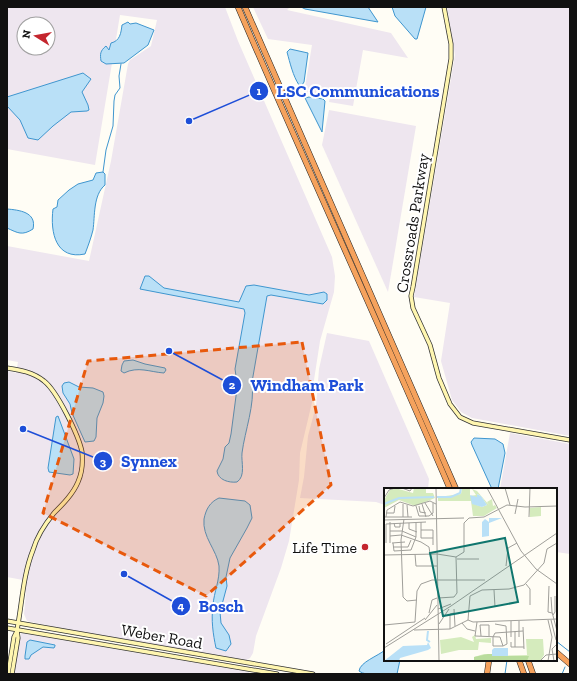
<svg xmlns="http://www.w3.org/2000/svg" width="577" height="681" viewBox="0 0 577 681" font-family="'Zilla Slab',serif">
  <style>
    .industrial { fill: #eee6ef; fill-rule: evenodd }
    .water { fill: #b9e0f7; stroke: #3f96cf }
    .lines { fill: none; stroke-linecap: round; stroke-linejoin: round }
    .stream { stroke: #3f96cf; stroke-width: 1 }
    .secondary-casing { stroke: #333; stroke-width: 5 }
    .highway-casing { stroke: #222; stroke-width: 6 }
    .secondary { stroke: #fff6b0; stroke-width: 3.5 }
    .highway { stroke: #f5a25d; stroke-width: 5 }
    .marked { fill: #e8590c; fill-opacity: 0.2; stroke: #e8590c; stroke-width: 3; stroke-dasharray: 8 5; stroke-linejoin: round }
    .poi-dot { fill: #c4262e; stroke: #fff; stroke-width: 1.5 }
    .labels { text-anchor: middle; stroke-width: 4; stroke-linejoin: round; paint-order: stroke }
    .street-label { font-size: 16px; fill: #111; stroke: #fff }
    .poi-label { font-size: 16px; fill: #111; stroke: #fff; text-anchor: end }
    .inset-river { fill: none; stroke: #b9e0f7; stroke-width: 2 }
    .inset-road { fill: none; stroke: #a09f9a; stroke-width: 1 }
    .view { fill: #0f766e; fill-opacity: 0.15; stroke: #0f766e; stroke-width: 2 }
    .inset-edge { fill: none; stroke: #111; stroke-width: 2 }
    .leader { fill: none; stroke: #1d4ed8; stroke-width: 1.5 }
    .callout-dot { fill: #1d4ed8; stroke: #fff; stroke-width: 1.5 }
    .mark-label { font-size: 12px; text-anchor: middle; font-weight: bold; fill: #fff }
    .callout-label { font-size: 17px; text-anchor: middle; font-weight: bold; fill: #1d4ed8; stroke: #fff; stroke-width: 4; stroke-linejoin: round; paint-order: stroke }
  </style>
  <rect width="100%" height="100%" fill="#fffdf5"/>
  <g class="industrial">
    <path d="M 7,7 L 225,7 L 238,41 L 332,257 L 335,276 L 334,292 L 320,341 L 314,380 L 314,394 L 300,453 L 299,480 L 289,541 L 281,568 L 256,636 L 253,653 L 250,658 L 245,661 L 111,639 L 27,621 L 24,614 L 26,593 L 23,580 L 7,577 L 7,371 L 16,373 L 18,362 L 7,360 L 7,246 L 89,261 L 111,161 L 128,64 L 130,60 L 151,46 L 157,20 L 120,15 L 95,165 L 7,149 ZM 24,24 L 48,24 L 48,48 L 24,48 Z"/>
    <path d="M 253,7 L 290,7 L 287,10 L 391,33 L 408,58 L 363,50 L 353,106 L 329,102 L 330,97 L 304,93 L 312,45 L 268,39 Z"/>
    <path d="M 447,7 L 570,7 L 570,436 L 472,418 L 461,412 L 452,400 L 441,361 L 450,303 L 414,297 L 455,55 Z"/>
    <path d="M 329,110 L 416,126 L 388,292 L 322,145 Z"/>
    <path d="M 327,333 L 369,341 L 429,479 L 428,489 L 385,489 L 385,505 L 376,502 L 300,498 L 304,477 L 308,436 L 316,406 L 319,369 Z"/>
    <path d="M 510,433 L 570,444 L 570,554 L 556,552 L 556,489 L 500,489 Z"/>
    <path d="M 21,633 L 249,672 L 248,674 L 14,674 Z"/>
  </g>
  <g class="water">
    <path d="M 301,7 L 368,7 L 378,22 L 305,9 Z"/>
    <path d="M 392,7 L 426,7 L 417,39 L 415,39 L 395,16 Z"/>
    <path d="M 128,22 L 130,24 L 136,23 L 154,30 L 148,45 L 124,63 L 106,64 L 101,61 C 100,54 100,51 106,46 L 109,50 L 111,43 C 120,41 121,33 122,25 Z"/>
    <path d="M 290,49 L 308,53 L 304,82 L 302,85 L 299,85 C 293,76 290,63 287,52 Z"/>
    <path d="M 83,73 L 91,79 L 82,92 L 88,105 L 89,110 L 87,111 L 71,112 L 53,126 L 38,140 L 28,138 L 20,120 L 7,106 L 7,97 Z"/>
    <path d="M 309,97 L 323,99 L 325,101 L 322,132 L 305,98 Z"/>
    <path d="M 103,172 L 105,174 L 105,185 C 93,195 95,216 93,230 C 91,238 88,246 85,254 C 56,260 50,233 53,209 L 57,207 L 58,200 L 69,190 L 78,184 L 93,180 L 96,173 Z"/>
    <path d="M 7,209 C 19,210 37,212 33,229 C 22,236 18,233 7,228 Z"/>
    <path d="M 145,276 L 149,276 L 164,288 L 239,302 L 246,286 L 254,285 L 309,295 L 324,292 L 327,294 L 327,300 L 323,304 L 271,295 L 267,296 L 252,382 C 255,405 245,430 242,453 C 241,462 246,476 237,482 C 229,483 218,480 217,471 L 223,459 L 225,447 L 229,443 L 231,434 L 238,381 L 236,376 L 235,369 L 245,313 L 244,309 L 140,289 Z"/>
    <path d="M 133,360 L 145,364 L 165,368 L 166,370 L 164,373 C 150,372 138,366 124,373 L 121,371 L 122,365 L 124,361 Z"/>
    <path d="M 69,382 L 79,387 L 93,388 L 103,392 L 104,396 L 103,403 L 97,418 L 96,437 L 94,441 L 85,442 L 72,413 L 70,404 L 63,393 L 62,386 L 64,383 Z"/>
    <path d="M 58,416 L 74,459 L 73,474 L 70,475 L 49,472 L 48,468 L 56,417 Z"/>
    <path d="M 474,438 L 495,439 L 503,444 L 505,453 L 498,489 L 492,489 L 472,445 L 471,442 Z"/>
    <path d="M 219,498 L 245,501 L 250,505 L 252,518 L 247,528 L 230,558 L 226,577 L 227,586 L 220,612 L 221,623 L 229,635 L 231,644 L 226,651 L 216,648 C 213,634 211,620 213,605 C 214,592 220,580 219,566 C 217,550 202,537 204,519 C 206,509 210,502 219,498 Z"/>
    <path d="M 30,640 L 55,645 L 55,646 L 54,648 L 43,647 L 31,655 L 29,659 L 25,659 L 25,656 L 27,642 Z"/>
    <path d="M 385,650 L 385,660 L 400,660 L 397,674 C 387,674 366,677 359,671 C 360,662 378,656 385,650 Z"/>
  </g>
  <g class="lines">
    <g class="stream">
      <path d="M 103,172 L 106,150 L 113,126 L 114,101 L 115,95 L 120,88 L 119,76 L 121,64"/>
      <path d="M 556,641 L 570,652"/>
      <path d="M 505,674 L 507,660"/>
      <path d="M 562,674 L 565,667"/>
    </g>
    <g class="secondary-casing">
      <g id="secondary">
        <path d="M 444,7 L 451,44 L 451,59 L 413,287 L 411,296 L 413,308 L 430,345 L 439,378 L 450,404 L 460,417 L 473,423 L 570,440"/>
        <path d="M 7,368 C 20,370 33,372 44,381 C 57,391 79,436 82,452 C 83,462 82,473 78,482 C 73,494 63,504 54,513 C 45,524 37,536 33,550 C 23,575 22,604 17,630 L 18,638 L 12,674"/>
        <path d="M 7,621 L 313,674"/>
        <path d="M 7,628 L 277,674"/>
        <path d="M 8,674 L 14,637 L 17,631"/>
      </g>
    </g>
    <g class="highway-casing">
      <g id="highway">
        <path d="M 238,7 C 307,168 381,328 450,489"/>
        <path d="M 245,7 L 456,489"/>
        <path d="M 556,652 L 570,664"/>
        <path d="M 519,660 L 524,674"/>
        <path d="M 528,660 L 533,674"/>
        <path d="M 487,674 L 489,660"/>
      </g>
    </g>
    <use href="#secondary" class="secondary"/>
    <use href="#highway" class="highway"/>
  </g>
  <path class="marked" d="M 302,342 L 331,485 L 206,596 L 43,513 L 88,361 Z"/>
  <circle class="poi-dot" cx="365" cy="547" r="4"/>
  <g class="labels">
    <g class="street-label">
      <text transform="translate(412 223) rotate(-81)" y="6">Crossroads Parkway</text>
      <text transform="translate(162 636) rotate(10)" y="6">Weber Road</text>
    </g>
    <g class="poi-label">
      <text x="357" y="553">Life Time</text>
    </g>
  </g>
  <g transform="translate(384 488)">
    <rect width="173" height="173" fill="#fffdf5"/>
    <path d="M 11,0 L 29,5 L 30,0 L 42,0 L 42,5 L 49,5 L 51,10 L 31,18 L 15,12 L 0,20 L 0,12 L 6,2 ZM 78,0 L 86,0 L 86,8 L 92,7 L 88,1 L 93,3 L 105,17 L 103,14 L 108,11 L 109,18 L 111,17 L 113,20 L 100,28 L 89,28 L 87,13 L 54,13 L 54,9 L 77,6 ZM 93,6 L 97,8 L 103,17 L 98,19 L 88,15 L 88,9 L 93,9 ZM 157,19 L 157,28 L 146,29 L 145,20 ZM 91,147 L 92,151 L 107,150 L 107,155 L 95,154 L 94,162 L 75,162 L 57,166 L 56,152 L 77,149 L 90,154 L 88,149 ZM 142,151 L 159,151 L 160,167 L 157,172 L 90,173 L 90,169 L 100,166 L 108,166 L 108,168 L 143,167 Z" fill="#d5ebbd" fill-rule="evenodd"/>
    <path d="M 104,166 L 108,166 L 108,168 L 145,168 L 143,173 L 90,173 L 90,169 Z" fill="#b9dc9c"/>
    <path d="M 93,6 L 97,8 L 103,17 L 98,19 L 88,16 L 86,7 L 93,9 ZM 105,30 L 118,30 L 105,35 L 105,48 L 98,49 L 98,34 L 101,31 L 105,34 ZM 44,154 L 47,160 L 44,162 L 16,170 L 15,173 L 0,173 L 19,158 L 43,157 ZM 110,160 L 124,160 L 124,168 L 108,168 L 108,162 Z" fill="#b9e0f7"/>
    <path class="inset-river" d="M 53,9 L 67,9 L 76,5 L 77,0M 0,16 L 15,10 L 50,9M 44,143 L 43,152 L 46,154"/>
    <path class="inset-road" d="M 18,0 L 26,3 L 28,0M 52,0 L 55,173M 103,0 L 137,63 L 152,81 L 173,96M 121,0 L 126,17M 0,10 L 5,2 L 11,0M 41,15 L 49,28M 38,16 L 42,29M 23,17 L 24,29M 32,18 L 35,28 L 45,28 L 49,25 L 49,15M 35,18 L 36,24 L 42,25M 2,25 L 10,25 L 11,18M 131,26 L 134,11M 0,29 L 28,29M 2,29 L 3,22 L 16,14 L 29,18 L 46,13 L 52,16M 19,29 L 19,16M 145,29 L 146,0M 20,31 L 17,52 L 19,109 L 23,113 L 33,112M 0,32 L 80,30M 6,34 L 6,55M 37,34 L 37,50 L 49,50M 10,35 L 11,39 L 16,39 L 16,35M 25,35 L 25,41 L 33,44M 37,42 L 49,42 L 49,57M 6,43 L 18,43 L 32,49M 6,48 L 17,47 L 37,54 L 45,59 L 46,66M 2,55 L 2,36 L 42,34M 8,55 L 21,54M 9,55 L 10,63 L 27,62 L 32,49 L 32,35M 9,59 L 24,59 L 27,52M 31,66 L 32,78 L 53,78M 53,66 L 72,69 L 80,64 L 80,35 L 85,30 L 100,29 L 123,17 L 141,19 L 173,18M 0,67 L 53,66M 73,71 L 95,71M 122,78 L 124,60 L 133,55M 142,96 L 146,101 L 146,117M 165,98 L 164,124 L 168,125M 110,102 L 111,119M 167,109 L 168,124 L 173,143M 54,110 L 70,109 L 73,105 L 72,69M 54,121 L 67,116M 70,121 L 71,138M 45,125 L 48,112 L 53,110M 169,127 L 171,124 L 171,108M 41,132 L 53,117M 84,132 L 86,108 L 98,102 L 125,101 L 140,97 L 160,75 L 163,61 L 173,55M 164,132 L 168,149 L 164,173M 167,132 L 172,152M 127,133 L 127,149M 135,133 L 135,149M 93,134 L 91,148 L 116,149 L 119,158M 78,135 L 83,141 L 91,143M 55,136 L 65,121M 111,136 L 122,138 L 123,156 L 119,158M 0,137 L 31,134 L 33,103 L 37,96 L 48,92 L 101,92M 139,139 L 140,161M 66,141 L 66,126 L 70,125M 30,142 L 66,141 L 84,132 L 89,134 L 173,131M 131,143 L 131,159M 97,148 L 96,137 L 105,137 L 105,148M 109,149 L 111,145 L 139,143M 109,149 L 109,158 L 119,158M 127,154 L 127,159 L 140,159M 2,156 L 41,130M 0,160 L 67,118 L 173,45M 156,173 L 162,167 L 173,166M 170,173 L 168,161 L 173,156"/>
    <path class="view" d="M 121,50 L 134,114 L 59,128 L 46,65 Z"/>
    <rect width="173" height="173" class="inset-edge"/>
  </g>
  <path class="leader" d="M189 121L259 91M169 351L232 385M23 429L103 461M124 574L181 606"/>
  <g class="callout-dot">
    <circle cx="189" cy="121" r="4"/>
    <circle cx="169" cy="351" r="4"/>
    <circle cx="23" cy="429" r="4"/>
    <circle cx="124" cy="574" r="4"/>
    <circle cx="259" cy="91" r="10"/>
    <circle cx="232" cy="385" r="10"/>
    <circle cx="103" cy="461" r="10"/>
    <circle cx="181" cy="606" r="10"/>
  </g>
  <g class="mark-label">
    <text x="259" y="95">1</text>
    <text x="232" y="389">2</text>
    <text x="103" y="466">3</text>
    <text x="181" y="610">4</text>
  </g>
  <g class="callout-label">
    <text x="358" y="97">LSC Communications</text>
    <text x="307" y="391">Windham Park</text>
    <text x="149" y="467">Synnex</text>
    <text x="221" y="612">Bosch</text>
  </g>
  <rect width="577" height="681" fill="none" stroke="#111111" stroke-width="16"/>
  <g transform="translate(36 36) rotate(281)"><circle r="19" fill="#ffffff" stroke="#a0a0a0"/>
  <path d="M0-3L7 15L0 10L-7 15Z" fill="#c4262e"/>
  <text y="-6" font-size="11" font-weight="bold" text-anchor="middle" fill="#111111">N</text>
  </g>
</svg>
